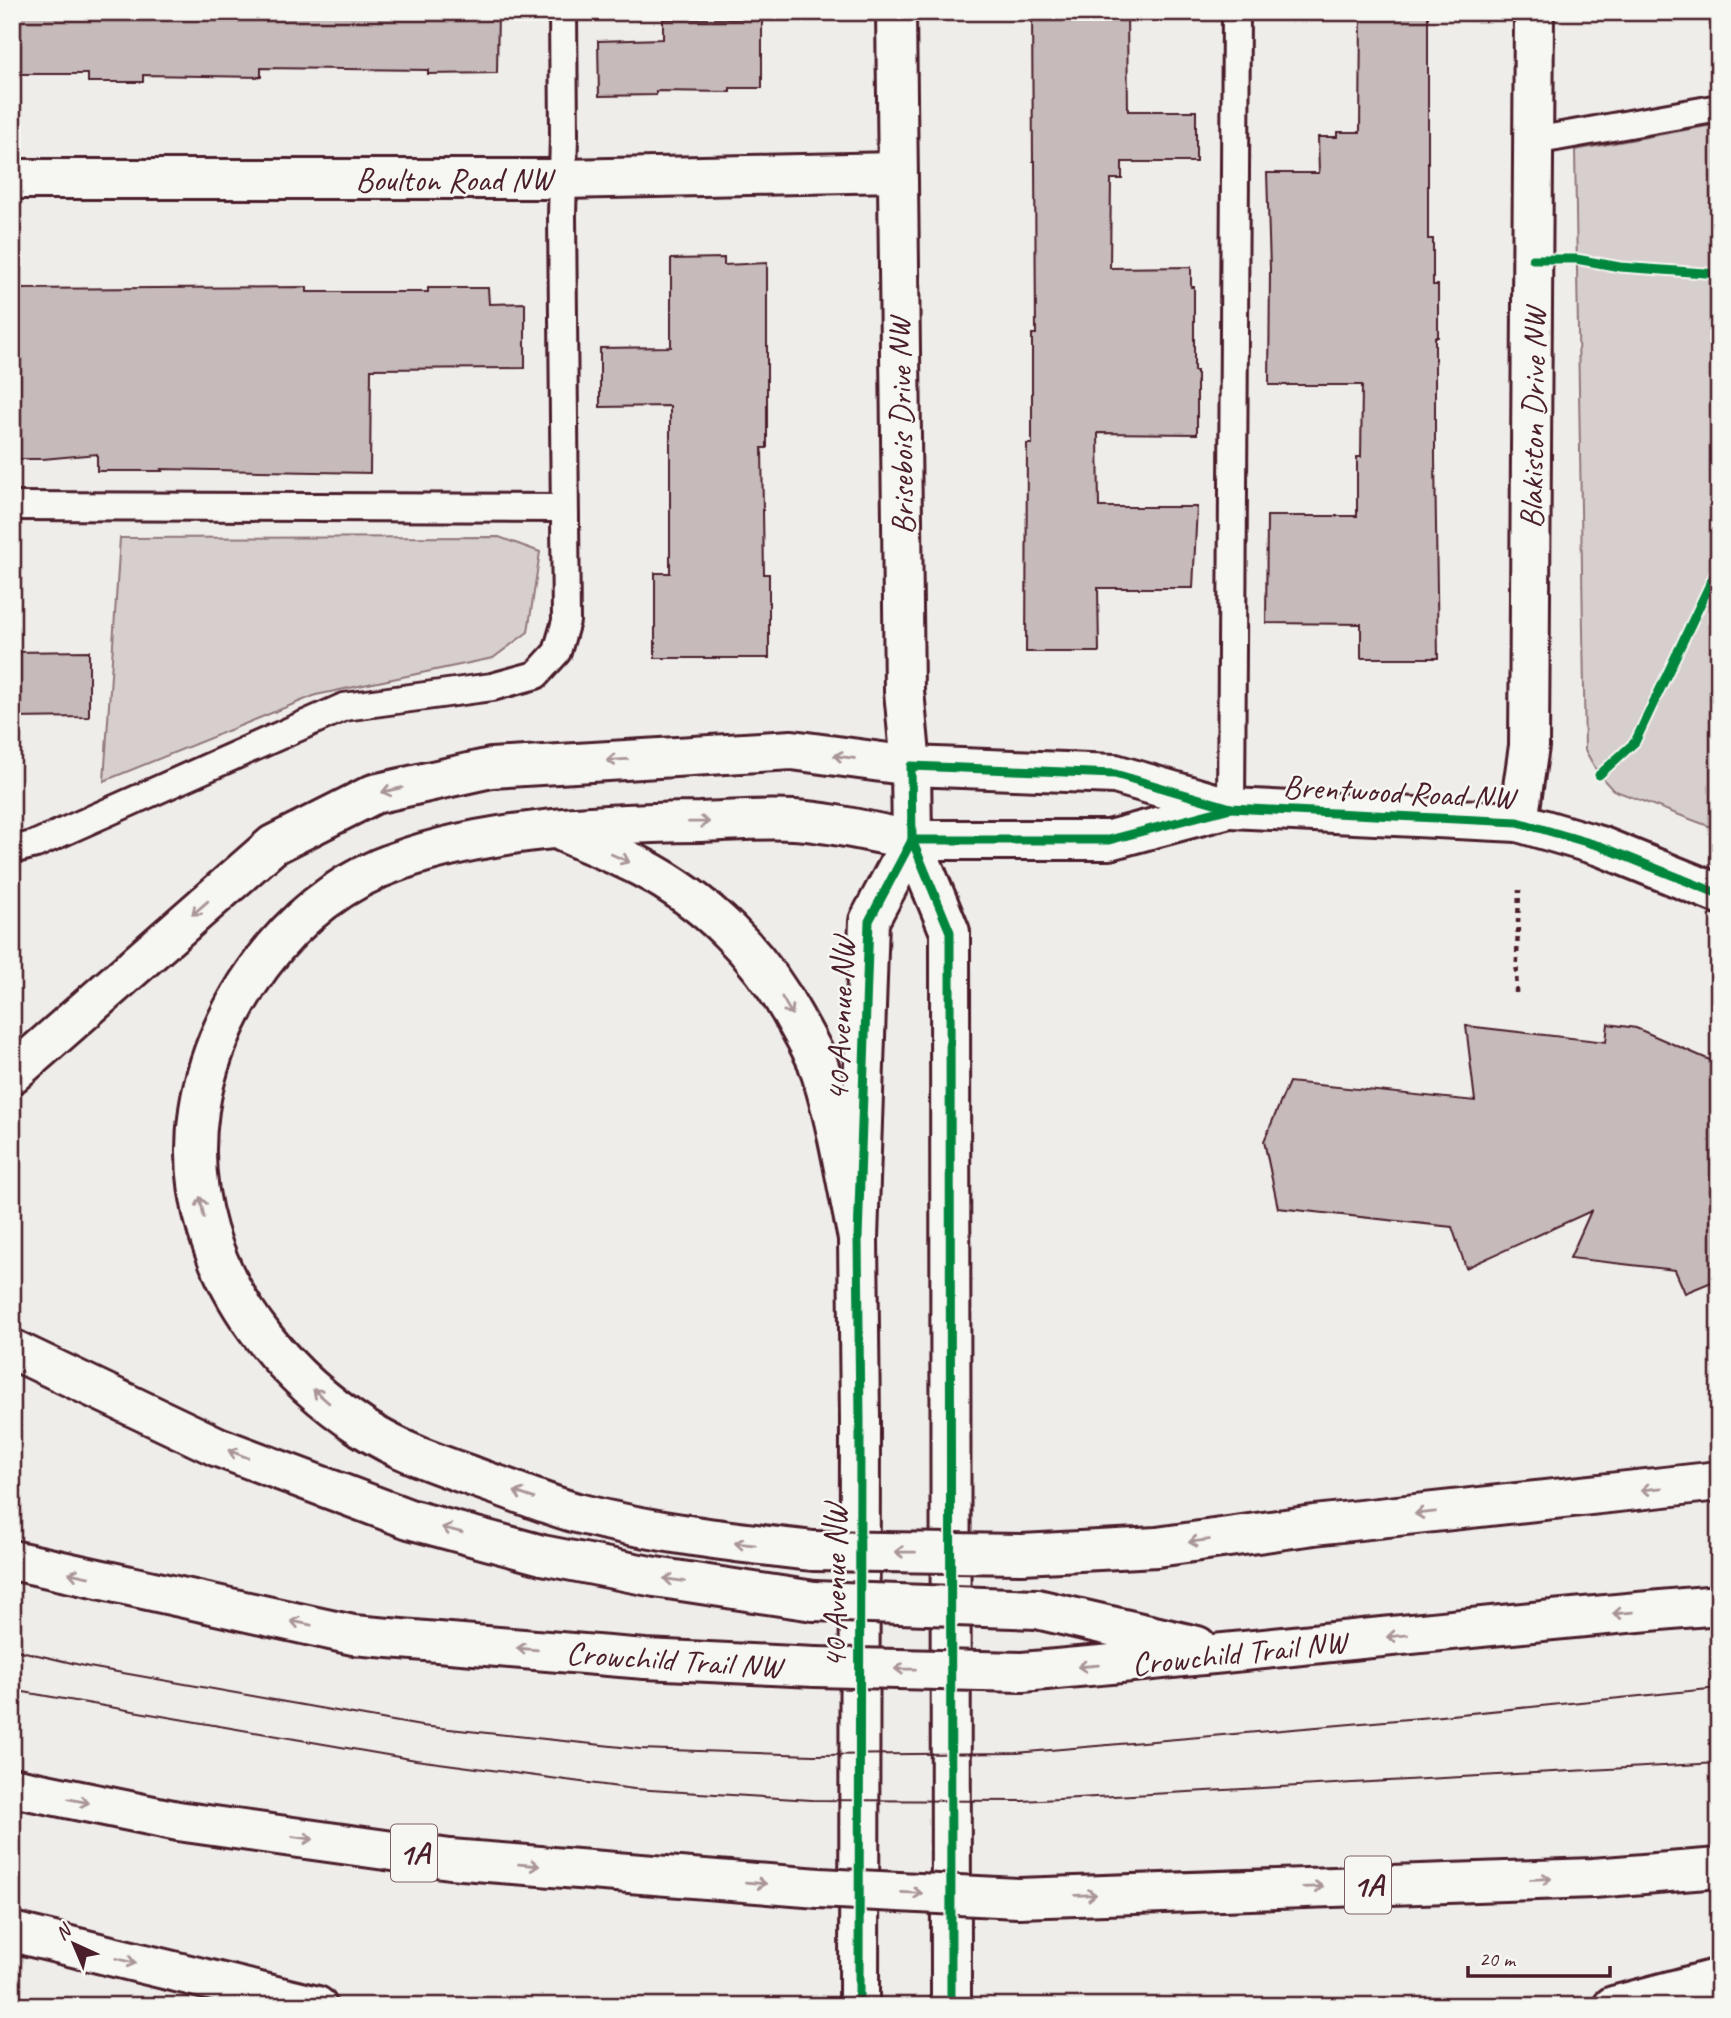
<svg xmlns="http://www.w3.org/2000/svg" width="1731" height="2018" viewBox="0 0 1731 2018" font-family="Caveat,sans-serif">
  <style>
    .green { fill: #d7cfce; stroke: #90777c; stroke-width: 2 }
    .building { fill: #c6babb; stroke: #4a1f2b; stroke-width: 2 }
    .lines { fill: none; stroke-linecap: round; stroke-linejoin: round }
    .service-casing { stroke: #4a1f2b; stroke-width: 32 }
    .minor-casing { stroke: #4a1f2b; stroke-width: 44 }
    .tertiary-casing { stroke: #4a1f2b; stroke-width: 44 }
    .motorway-casing { stroke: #4a1f2b; stroke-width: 44 }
    .path { stroke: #4a1f2b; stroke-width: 4.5; stroke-dasharray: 5 5; stroke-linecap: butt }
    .service { stroke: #f6f6f2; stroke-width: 26 }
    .minor { stroke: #f6f6f2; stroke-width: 38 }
    .tertiary { stroke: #f6f6f2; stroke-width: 38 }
    .motorway { stroke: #f6f6f2; stroke-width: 38 }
    .tram { stroke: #4a1f2b; stroke-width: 2 }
    .motorway-bridge-casing { stroke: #4a1f2b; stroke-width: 44; stroke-linecap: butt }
    .motorway-bridge { stroke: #f6f6f2; stroke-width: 38 }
    .cycleway-casing { stroke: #f6f6f2; stroke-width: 13 }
    .cycleway { stroke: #00873e; stroke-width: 9 }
    .oneway { stroke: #a99598 }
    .labels { text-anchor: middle; stroke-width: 5; stroke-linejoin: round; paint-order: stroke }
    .shield { fill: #f6f6f2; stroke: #7e6067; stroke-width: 2 }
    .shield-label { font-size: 32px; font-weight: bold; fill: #4a1f2b }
    .street-label { font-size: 33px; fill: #4a1f2b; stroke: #f6f6f2 }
  </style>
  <rect width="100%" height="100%" fill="#efedea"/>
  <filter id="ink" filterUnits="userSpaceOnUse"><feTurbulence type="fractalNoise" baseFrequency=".0143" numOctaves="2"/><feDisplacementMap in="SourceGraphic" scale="14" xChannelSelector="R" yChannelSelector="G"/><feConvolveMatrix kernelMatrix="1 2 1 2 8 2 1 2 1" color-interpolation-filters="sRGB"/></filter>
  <g filter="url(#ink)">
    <g class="green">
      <path d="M 1719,124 L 1719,830 L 1613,790 L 1599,775 L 1585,750 L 1575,150 Z"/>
      <path d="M 499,537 L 540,552 L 528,632 L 493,658 L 316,695 L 104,781 L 120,538 Z"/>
    </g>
    <g class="building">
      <path d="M 12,12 L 498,12 L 497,73 L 428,74 L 428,70 L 261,68 L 261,77 L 143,75 L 143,82 L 88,82 L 88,74 L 12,74 Z"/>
      <path d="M 1032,12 L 1127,12 L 1128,111 L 1196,111 L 1196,162 L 1122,162 L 1122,179 L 1111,179 L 1110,268 L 1191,267 L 1191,287 L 1194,287 L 1194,371 L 1197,371 L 1197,434 L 1098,433 L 1099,507 L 1197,507 L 1193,588 L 1098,588 L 1099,652 L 1026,652 L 1027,444 L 1032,444 L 1032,334 L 1036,334 L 1035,161 L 1033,161 Z"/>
      <path d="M 1361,12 L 1428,12 L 1428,239 L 1433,239 L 1433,285 L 1438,285 L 1438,337 L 1435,337 L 1435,459 L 1438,658 L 1361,658 L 1361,624 L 1266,623 L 1267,516 L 1357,516 L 1357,457 L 1361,457 L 1362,385 L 1269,385 L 1270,269 L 1267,173 L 1319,173 L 1318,137 L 1337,137 L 1337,132 L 1360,132 Z"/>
      <path d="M 663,19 L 762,19 L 762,88 L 730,88 L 730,92 L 656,91 L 656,95 L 599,96 L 598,41 L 663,39 Z"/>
      <path d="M 724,258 L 724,265 L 767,263 L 767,448 L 762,448 L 764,574 L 769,574 L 769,658 L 655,658 L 655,573 L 670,573 L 670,406 L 600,407 L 600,348 L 671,347 L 671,259 Z"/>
      <path d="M 307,287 L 307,292 L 428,292 L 428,288 L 488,288 L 489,304 L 525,303 L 525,368 L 371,369 L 370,473 L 161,469 L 162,471 L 97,471 L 97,454 L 43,459 L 12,459 L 12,289 Z"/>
      <path d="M 89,651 L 89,717 L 12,718 L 12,652 Z"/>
      <path d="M 1608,1024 L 1636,1028 L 1719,1064 L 1719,1279 L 1685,1293 L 1675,1270 L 1570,1258 L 1591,1211 L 1466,1268 L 1452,1227 L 1278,1208 L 1264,1141 L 1289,1082 L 1475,1101 L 1466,1026 L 1606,1042 Z"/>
    </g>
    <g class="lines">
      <g class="service-casing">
        <g id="service">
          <path d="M 1534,141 L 1719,108"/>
          <path d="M 12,506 L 564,508"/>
          <path d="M 1231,808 L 1236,12"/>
          <path d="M 12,850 L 36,844 L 344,707 L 492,687 L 536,675 L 557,652 L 566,621 L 562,216 L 564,135 L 563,12"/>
        </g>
      </g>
      <g class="minor-casing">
        <g id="minor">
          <path d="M 12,179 L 563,179 L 897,172"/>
          <path d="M 1518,822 L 1529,746 L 1534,12"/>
        </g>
      </g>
      <g class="tertiary-casing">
        <g id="tertiary">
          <path d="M 896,12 L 904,691 L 911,766 L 912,840 L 950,932 L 951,2006"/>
          <path d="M 911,766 L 1115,774 L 1231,808 L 1518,822 L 1600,846 L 1719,894"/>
          <path d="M 912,840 L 1109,840 L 1229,808"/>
          <path d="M 859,2006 L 860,1420 L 858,1238 L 869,921 L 912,840"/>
        </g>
      </g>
      <g class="motorway-casing">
        <g id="motorway">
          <path d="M 563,832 C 589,844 616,854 641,867 C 706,901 760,954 795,1019 C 802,1032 811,1047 817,1061 C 837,1118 845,1179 858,1238"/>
          <path d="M 12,1074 L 273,845 L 374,794 L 491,768 L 792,750 L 911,766"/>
          <path d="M 12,1349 L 218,1447 L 409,1519 L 542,1555 L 655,1577 L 814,1601"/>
          <path d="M 813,1551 C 734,1542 655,1533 577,1513 C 547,1505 518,1492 488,1482 C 446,1467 401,1453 363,1428 C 208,1325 142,1151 247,985 C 280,934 324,892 380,868 C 474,829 599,823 700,822 C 731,821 763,818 794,820 C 833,822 873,833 912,840"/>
          <path d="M 1022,1554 L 1157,1547 L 1314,1525 L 1719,1481"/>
          <path d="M 12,1560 L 353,1635 L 645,1659 L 815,1667"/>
          <path d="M 1037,1609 L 1197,1646"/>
          <path d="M 1022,1672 C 1255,1652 1486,1624 1719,1605"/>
          <path d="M 12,1787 L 178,1821 L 450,1859 L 819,1888"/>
          <path d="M 1018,1898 L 1593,1878 L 1719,1868"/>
          <path d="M 12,1932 L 317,2006"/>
          <path d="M 1613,2006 L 1719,1978"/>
        </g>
      </g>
      <path class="path" d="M 1516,993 L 1519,890"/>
      <use href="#service" class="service"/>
      <use href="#minor" class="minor"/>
      <use href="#tertiary" class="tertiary"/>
      <use href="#motorway" class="motorway"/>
      <g class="tram">
        <path d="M 12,1649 L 89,1667 L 421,1726 L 640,1749 L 813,1755 L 1016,1753 L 1431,1717 L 1719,1688"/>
        <path d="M 12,1690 L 416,1760 L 634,1789 L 812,1800 L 1022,1801 L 1719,1763"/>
      </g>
      <g class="motorway-bridge-casing">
        <g id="motorway-bridge">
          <path d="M 813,1551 L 1022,1554"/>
          <path d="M 814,1601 L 1037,1609"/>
          <path d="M 815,1667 L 1022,1672"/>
          <path d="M 819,1888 L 1018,1898"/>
        </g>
      </g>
      <use href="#motorway-bridge" class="motorway-bridge"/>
      <g class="cycleway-casing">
        <g id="cycleway">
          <path d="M 1533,259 L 1576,259 L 1620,267 L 1719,274"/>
          <path d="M 1599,775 L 1635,742 L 1719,565"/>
          <path d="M 912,840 L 1109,840 L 1231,808"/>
          <path d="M 859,2006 L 860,1420 L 858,1238 L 869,921 L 912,840"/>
          <path d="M 951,2006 L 950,932 L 912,840 L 911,766 L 1115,774 L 1231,808 L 1518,822 L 1600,846 L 1719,894"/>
        </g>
      </g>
      <use href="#cycleway" class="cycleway"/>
    </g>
    <defs><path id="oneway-shaft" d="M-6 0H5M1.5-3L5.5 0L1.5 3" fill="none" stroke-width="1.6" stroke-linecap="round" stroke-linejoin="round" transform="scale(1.75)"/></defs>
    <g class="oneway">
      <use href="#oneway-shaft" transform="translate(844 757) rotate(-172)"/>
      <use href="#oneway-shaft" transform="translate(617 760) rotate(177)"/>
      <use href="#oneway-shaft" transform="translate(392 790) rotate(167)"/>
      <use href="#oneway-shaft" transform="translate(699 822) rotate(-1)"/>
      <use href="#oneway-shaft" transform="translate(620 858) rotate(24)"/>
      <use href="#oneway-shaft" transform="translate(200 908) rotate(139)"/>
      <use href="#oneway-shaft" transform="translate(787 1006) rotate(60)"/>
      <use href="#oneway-shaft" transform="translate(202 1207) rotate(-101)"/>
      <use href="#oneway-shaft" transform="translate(321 1396) rotate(-139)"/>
      <use href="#oneway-shaft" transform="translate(238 1454) rotate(-159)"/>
      <use href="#oneway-shaft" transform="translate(1651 1489) rotate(174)"/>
      <use href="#oneway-shaft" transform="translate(524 1495) rotate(-161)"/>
      <use href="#oneway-shaft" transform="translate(1425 1513) rotate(174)"/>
      <use href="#oneway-shaft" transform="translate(452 1530) rotate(-165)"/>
      <use href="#oneway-shaft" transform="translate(1199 1541) rotate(172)"/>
      <use href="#oneway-shaft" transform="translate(745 1544) rotate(-174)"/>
      <use href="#oneway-shaft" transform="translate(905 1552) rotate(-179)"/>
      <use href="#oneway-shaft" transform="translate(79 1575) rotate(-168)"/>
      <use href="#oneway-shaft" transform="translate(674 1580) rotate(-172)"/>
      <use href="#oneway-shaft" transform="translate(1623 1613) rotate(175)"/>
      <use href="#oneway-shaft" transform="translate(301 1623) rotate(-168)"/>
      <use href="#oneway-shaft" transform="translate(1397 1636) rotate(174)"/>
      <use href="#oneway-shaft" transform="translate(527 1649) rotate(-175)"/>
      <use href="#oneway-shaft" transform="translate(1088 1666) rotate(175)"/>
      <use href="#oneway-shaft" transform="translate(905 1669) rotate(-179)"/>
      <use href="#oneway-shaft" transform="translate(79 1801) rotate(11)"/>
      <use href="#oneway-shaft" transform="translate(303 1838) rotate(8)"/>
      <use href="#oneway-shaft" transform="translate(529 1865) rotate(5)"/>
      <use href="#oneway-shaft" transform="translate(1541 1879) rotate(-2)"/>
      <use href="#oneway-shaft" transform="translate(756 1883) rotate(5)"/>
      <use href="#oneway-shaft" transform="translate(1313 1887) rotate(-2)"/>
      <use href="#oneway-shaft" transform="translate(912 1893) rotate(3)"/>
      <use href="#oneway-shaft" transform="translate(1086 1895) rotate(-2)"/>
      <use href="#oneway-shaft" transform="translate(126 1961) rotate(14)"/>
    </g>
  </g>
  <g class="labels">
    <g class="shield">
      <rect x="391" y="1824.5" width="46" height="57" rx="5"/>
      <rect x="1345" y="1856.5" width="46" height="57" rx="5"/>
    </g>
    <g class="shield-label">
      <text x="414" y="1864">1A</text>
      <text x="1368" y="1896">1A</text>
    </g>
    <g class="street-label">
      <text x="454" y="191">Boulton Road NW</text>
      <text transform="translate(1532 418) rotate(-89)" y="12">Blakiston Drive NW</text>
      <text transform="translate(900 426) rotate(-91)" y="12">Brisebois Drive NW</text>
      <text transform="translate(1399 791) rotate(3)" y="12">Brentwood Road NW</text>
      <text transform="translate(839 1019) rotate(-88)" y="12">40 Avenue NW</text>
      <text transform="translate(834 1586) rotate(-90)" y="12">40 Avenue NW</text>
      <text transform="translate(1239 1652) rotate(-6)" y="12">Crowchild Trail NW</text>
      <text transform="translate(674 1659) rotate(4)" y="12">Crowchild Trail NW</text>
    </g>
  </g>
  <rect width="1731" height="2018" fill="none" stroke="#f6f6f2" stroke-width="42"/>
  <rect x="21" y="21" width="1689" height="1976" fill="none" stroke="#4a1f2b" stroke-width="2.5" filter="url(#ink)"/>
  <g transform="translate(74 1944) rotate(316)" stroke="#f6f6f2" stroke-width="5" paint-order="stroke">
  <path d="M0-5L12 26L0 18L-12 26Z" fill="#4a1f2b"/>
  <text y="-10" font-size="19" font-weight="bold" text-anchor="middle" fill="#4a1f2b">N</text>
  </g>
  <path d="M1468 1966v10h142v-10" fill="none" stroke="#4a1f2b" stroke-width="3.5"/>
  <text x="1479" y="1966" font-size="21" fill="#4a1f2b" stroke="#f6f6f2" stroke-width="5" paint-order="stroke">20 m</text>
</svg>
